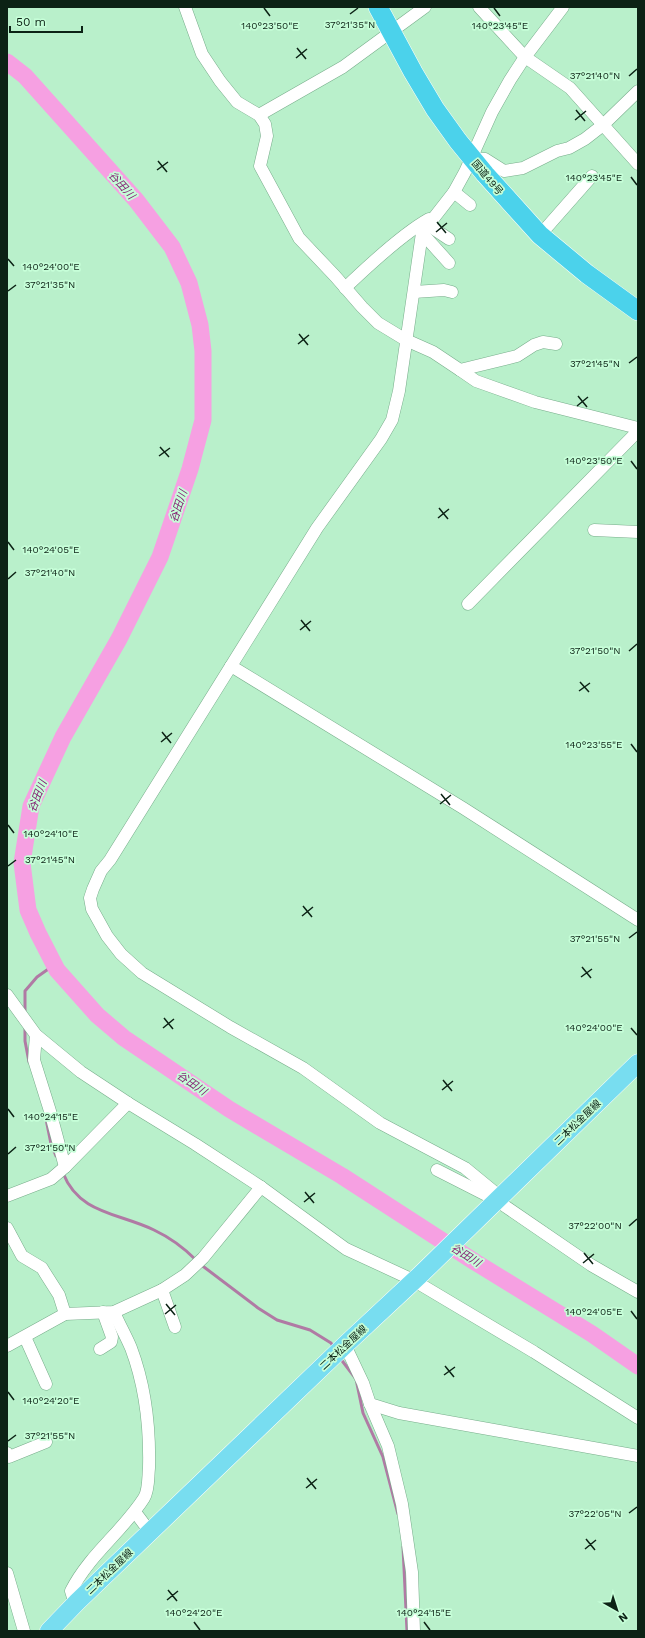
<svg xmlns="http://www.w3.org/2000/svg" width="645" height="1638" viewBox="0 0 645 1638" font-family="'Work Sans','Noto Sans JP',sans-serif">
  <style>
    .lines { fill: none; stroke-linecap: round; stroke-linejoin: round }
    .stream { stroke: #b07aa4; stroke-width: 3 }
    .river { stroke: #f6a0e2; stroke-width: 17 }
    .minor-casing { stroke: #78ad8b; stroke-width: 13 }
    .primary-casing { stroke: #fff; stroke-width: 19 }
    .trunk-casing { stroke: #fff; stroke-width: 20 }
    .minor { stroke: #fff; stroke-width: 12 }
    .primary { stroke: #78ddf0; stroke-width: 18 }
    .trunk { stroke: #4bd2eb; stroke-width: 19 }
    .ticks { fill: none; stroke: #0c2215; stroke-width: 1.5 }
    .labels { text-anchor: middle; stroke-width: 3.5; stroke-linejoin: round; paint-order: stroke }
    .street-label { font-size: 10px; fill: #0c2215; stroke: #c6fed8 }
    .water-label { font-size: 11px; font-style: italic; fill: #872576; stroke: #c6fed8 }
    .ticks-label { font-size: 10px; text-anchor: middle; fill: #0c2215; stroke: #c6fed8; stroke-width: 3.5; stroke-linejoin: round; paint-order: stroke }
  </style>
  <rect width="100%" height="100%" fill="#b9f0cb"/>
  <g class="lines">
    <g class="stream">
      <path d="M 25,1013 L 25,991 L 37,977 L 54,965"/>
      <path d="M 25,1026 L 25,1041 L 29,1062"/>
      <path d="M 45,1114 L 51,1144 L 56,1156"/>
      <path d="M 63,1173 C 79,1214 119,1213 154,1230 C 171,1238 182,1246 196,1260"/>
      <path d="M 200,1264 L 258,1308 L 277,1320 L 310,1330 L 331,1343 L 334,1348"/>
      <path d="M 340,1358 L 356,1379 L 363,1413 L 383,1457 L 398,1514"/>
      <path d="M 403,1547 L 407,1631"/>
    </g>
    <path class="river" d="M 7,62 L 25,76 L 136,200 L 172,247 L 189,283 L 200,325 L 203,351 L 203,420 L 190,469 L 160,557 L 119,639 L 63,737 L 31,806 L 22,863 L 28,910 L 38,933 L 57,970 L 97,1015 L 124,1038 L 229,1109 L 342,1176 L 475,1262 L 592,1334 L 638,1366"/>
    <g class="minor-casing">
      <g id="minor">
        <path d="M 185,7 L 202,54 L 220,81 L 237,102 L 259,115 L 265,124 L 267,136 L 260,166 L 299,238 L 335,276 L 362,307 L 378,323 L 406,340 L 433,352 L 460,370 L 517,356 L 534,345 L 543,342 L 556,344"/>
        <path d="M 479,7 L 525,57 L 570,88 L 638,164"/>
        <path d="M 259,115 L 343,67 L 425,7"/>
        <path d="M 471,158 L 485,159 L 504,171 L 523,168 L 557,151 L 569,148 L 585,139 L 603,125 L 638,91"/>
        <path d="M 454,192 L 470,205"/>
        <path d="M 428,225 L 449,239"/>
        <path d="M 422,233 L 449,263"/>
        <path d="M 540,235 L 592,176"/>
        <path d="M 345,288 C 368,266 402,234 429,219"/>
        <path d="M 414,292 L 444,290 L 452,292"/>
        <path d="M 460,370 L 476,381 L 535,402 L 638,428"/>
        <path d="M 594,530 L 638,532"/>
        <path d="M 468,604 L 638,431"/>
        <path d="M 231,666 L 463,808 L 638,920"/>
        <path d="M 7,995 L 36,1035 L 81,1072 L 128,1103 L 195,1144 L 261,1187 L 346,1249 L 413,1280 L 534,1352 L 638,1418"/>
        <path d="M 36,1035 L 34,1060 L 50,1111 L 65,1167"/>
        <path d="M 437,1170 L 496,1200 L 591,1265 L 638,1292"/>
        <path d="M 7,1196 L 51,1179 L 65,1167 L 128,1103"/>
        <path d="M 496,1200 L 493,1191 L 465,1168 L 380,1123 L 303,1068 L 230,1027 L 142,973 L 121,954 L 107,936 L 92,909 L 90,898 L 93,889 L 101,871 L 110,860 L 317,528 L 381,439 L 392,420 L 399,391 L 422,233 L 454,192 L 465,172 L 492,112 L 510,80 L 525,57 L 563,7"/>
        <path d="M 7,1228 L 22,1256 L 42,1268 L 45,1273 L 59,1295 L 65,1314"/>
        <path d="M 162,1290 L 175,1327"/>
        <path d="M 25,1337 L 46,1384"/>
        <path d="M 345,1345 L 363,1383 L 370,1404 L 388,1446 L 402,1504 L 412,1572 L 414,1631"/>
        <path d="M 7,1346 L 65,1314 L 114,1312 L 162,1290 L 185,1275 L 203,1258 L 261,1187"/>
        <path d="M 100,1349 L 111,1342 L 112,1337 L 103,1312"/>
        <path d="M 370,1404 L 399,1413 L 638,1456"/>
        <path d="M 7,1453 L 9,1457 L 46,1442"/>
        <path d="M 135,1512 L 150,1532"/>
        <path d="M 7,1573 L 24,1631"/>
        <path d="M 75,1604 L 71,1591 C 89,1555 123,1531 144,1498 C 149,1490 148,1477 149,1468 C 150,1428 145,1385 131,1348 C 126,1336 119,1324 114,1312"/>
      </g>
    </g>
    <g class="primary-casing">
      <path id="primary" d="M 49,1631 L 77,1602 L 345,1345 L 419,1276 L 638,1063"/>
    </g>
    <g class="trunk-casing">
      <path id="trunk" d="M 378,7 L 413,72 L 435,109 L 458,141 L 485,174 L 540,235 L 587,274 L 638,311"/>
    </g>
    <use href="#minor" class="minor"/>
    <use href="#primary" class="primary"/>
    <use href="#trunk" class="trunk"/>
  </g>
  <path class="ticks" d="M 264,8 L 270,16M 494,8 L 500,16M 350,14 L 358,8M 297,48 L 306,59M 296,58 L 307,49M 629,76 L 637,69M 576,110 L 585,121M 575,120 L 586,111M 158,161 L 167,172M 157,170 L 168,162M 631,177 L 637,185M 437,222 L 446,233M 436,232 L 447,223M 8,259 L 14,266M 8,291 L 16,285M 299,334 L 308,345M 298,344 L 309,335M 629,363 L 637,357M 578,396 L 587,407M 577,406 L 588,397M 160,447 L 169,457M 159,456 L 170,448M 631,461 L 637,469M 439,508 L 448,519M 438,518 L 449,509M 8,542 L 14,550M 8,579 L 16,572M 301,620 L 310,631M 300,630 L 311,621M 629,651 L 637,644M 580,682 L 589,692M 579,691 L 590,683M 162,732 L 171,743M 161,742 L 172,733M 631,744 L 637,752M 441,794 L 450,805M 440,804 L 451,795M 8,825 L 14,833M 8,866 L 16,860M 303,906 L 312,917M 302,916 L 313,907M 629,938 L 637,932M 582,967 L 591,978M 581,977 L 592,969M 164,1018 L 173,1029M 163,1028 L 174,1019M 631,1028 L 637,1035M 443,1080 L 452,1091M 442,1090 L 453,1081M 8,1109 L 14,1117M 8,1154 L 16,1147M 305,1192 L 314,1203M 304,1202 L 315,1193M 629,1226 L 637,1219M 584,1253 L 593,1264M 583,1263 L 594,1254M 166,1304 L 175,1315M 631,1311 L 637,1319M 165,1314 L 176,1305M 445,1366 L 454,1377M 444,1375 L 455,1367M 8,1392 L 14,1400M 8,1441 L 16,1435M 307,1478 L 316,1489M 306,1488 L 317,1479M 629,1513 L 637,1507M 586,1539 L 595,1550M 585,1549 L 596,1540M 168,1590 L 177,1601M 167,1600 L 178,1591M 194,1622 L 200,1630M 424,1622 L 430,1630"/>
  <g class="labels">
    <g class="street-label">
      <text transform="translate(488 177) rotate(50)" y="4">国道49号</text>
      <text transform="translate(577 1122) rotate(-44)" y="4">二本松金屋線</text>
      <text transform="translate(343 1347) rotate(-43)" y="4">二本松金屋線</text>
      <text transform="translate(109 1571) rotate(-44)" y="4">二本松金屋線</text>
    </g>
    <g class="water-label">
      <text transform="translate(122 185) rotate(48)" y="4">谷田川</text>
      <text transform="translate(178 506) rotate(-71)" y="4">谷田川</text>
      <text transform="translate(37 796) rotate(-69)" y="4">谷田川</text>
      <text transform="translate(192 1083) rotate(34)" y="4">谷田川</text>
      <text transform="translate(466 1255) rotate(32)" y="4">谷田川</text>
    </g>
  </g>
  <g class="ticks-label">
    <text x="350" y="28">37°21'35"N</text>
    <text x="270" y="29">140°23'50"E</text>
    <text x="500" y="29">140°23'45"E</text>
    <text x="595" y="79">37°21'40"N</text>
    <text x="594" y="181">140°23'45"E</text>
    <text x="51" y="270">140°24'00"E</text>
    <text x="50" y="288">37°21'35"N</text>
    <text x="595" y="367">37°21'45"N</text>
    <text x="594" y="464">140°23'50"E</text>
    <text x="51" y="553">140°24'05"E</text>
    <text x="50" y="576">37°21'40"N</text>
    <text x="595" y="654">37°21'50"N</text>
    <text x="594" y="748">140°23'55"E</text>
    <text x="51" y="837">140°24'10"E</text>
    <text x="50" y="863">37°21'45"N</text>
    <text x="595" y="942">37°21'55"N</text>
    <text x="594" y="1031">140°24'00"E</text>
    <text x="51" y="1120">140°24'15"E</text>
    <text x="50" y="1151">37°21'50"N</text>
    <text x="595" y="1229">37°22'00"N</text>
    <text x="594" y="1315">140°24'05"E</text>
    <text x="51" y="1404">140°24'20"E</text>
    <text x="50" y="1439">37°21'55"N</text>
    <text x="595" y="1517">37°22'05"N</text>
    <text x="194" y="1616">140°24'20"E</text>
    <text x="424" y="1616">140°24'15"E</text>
  </g>
  <rect width="645" height="1638" fill="none" stroke="#0c2215" stroke-width="16"/>
  <g transform="translate(617 1610) rotate(141)" stroke="#c6fed8" stroke-width="3" paint-order="stroke">
  <path d="M0-3L7 15L0 10L-7 15Z" fill="#0c2215"/>
  <text y="-6" font-size="11" font-weight="bold" text-anchor="middle" fill="#0c2215">N</text>
  </g>
  <path d="M10 26v6h72v-6" fill="none" stroke="#0c2215" stroke-width="2"/>
  <text x="16" y="26" font-size="12" fill="#0c2215" stroke="#c6fed8" stroke-width="3" paint-order="stroke">50 m</text>
</svg>
